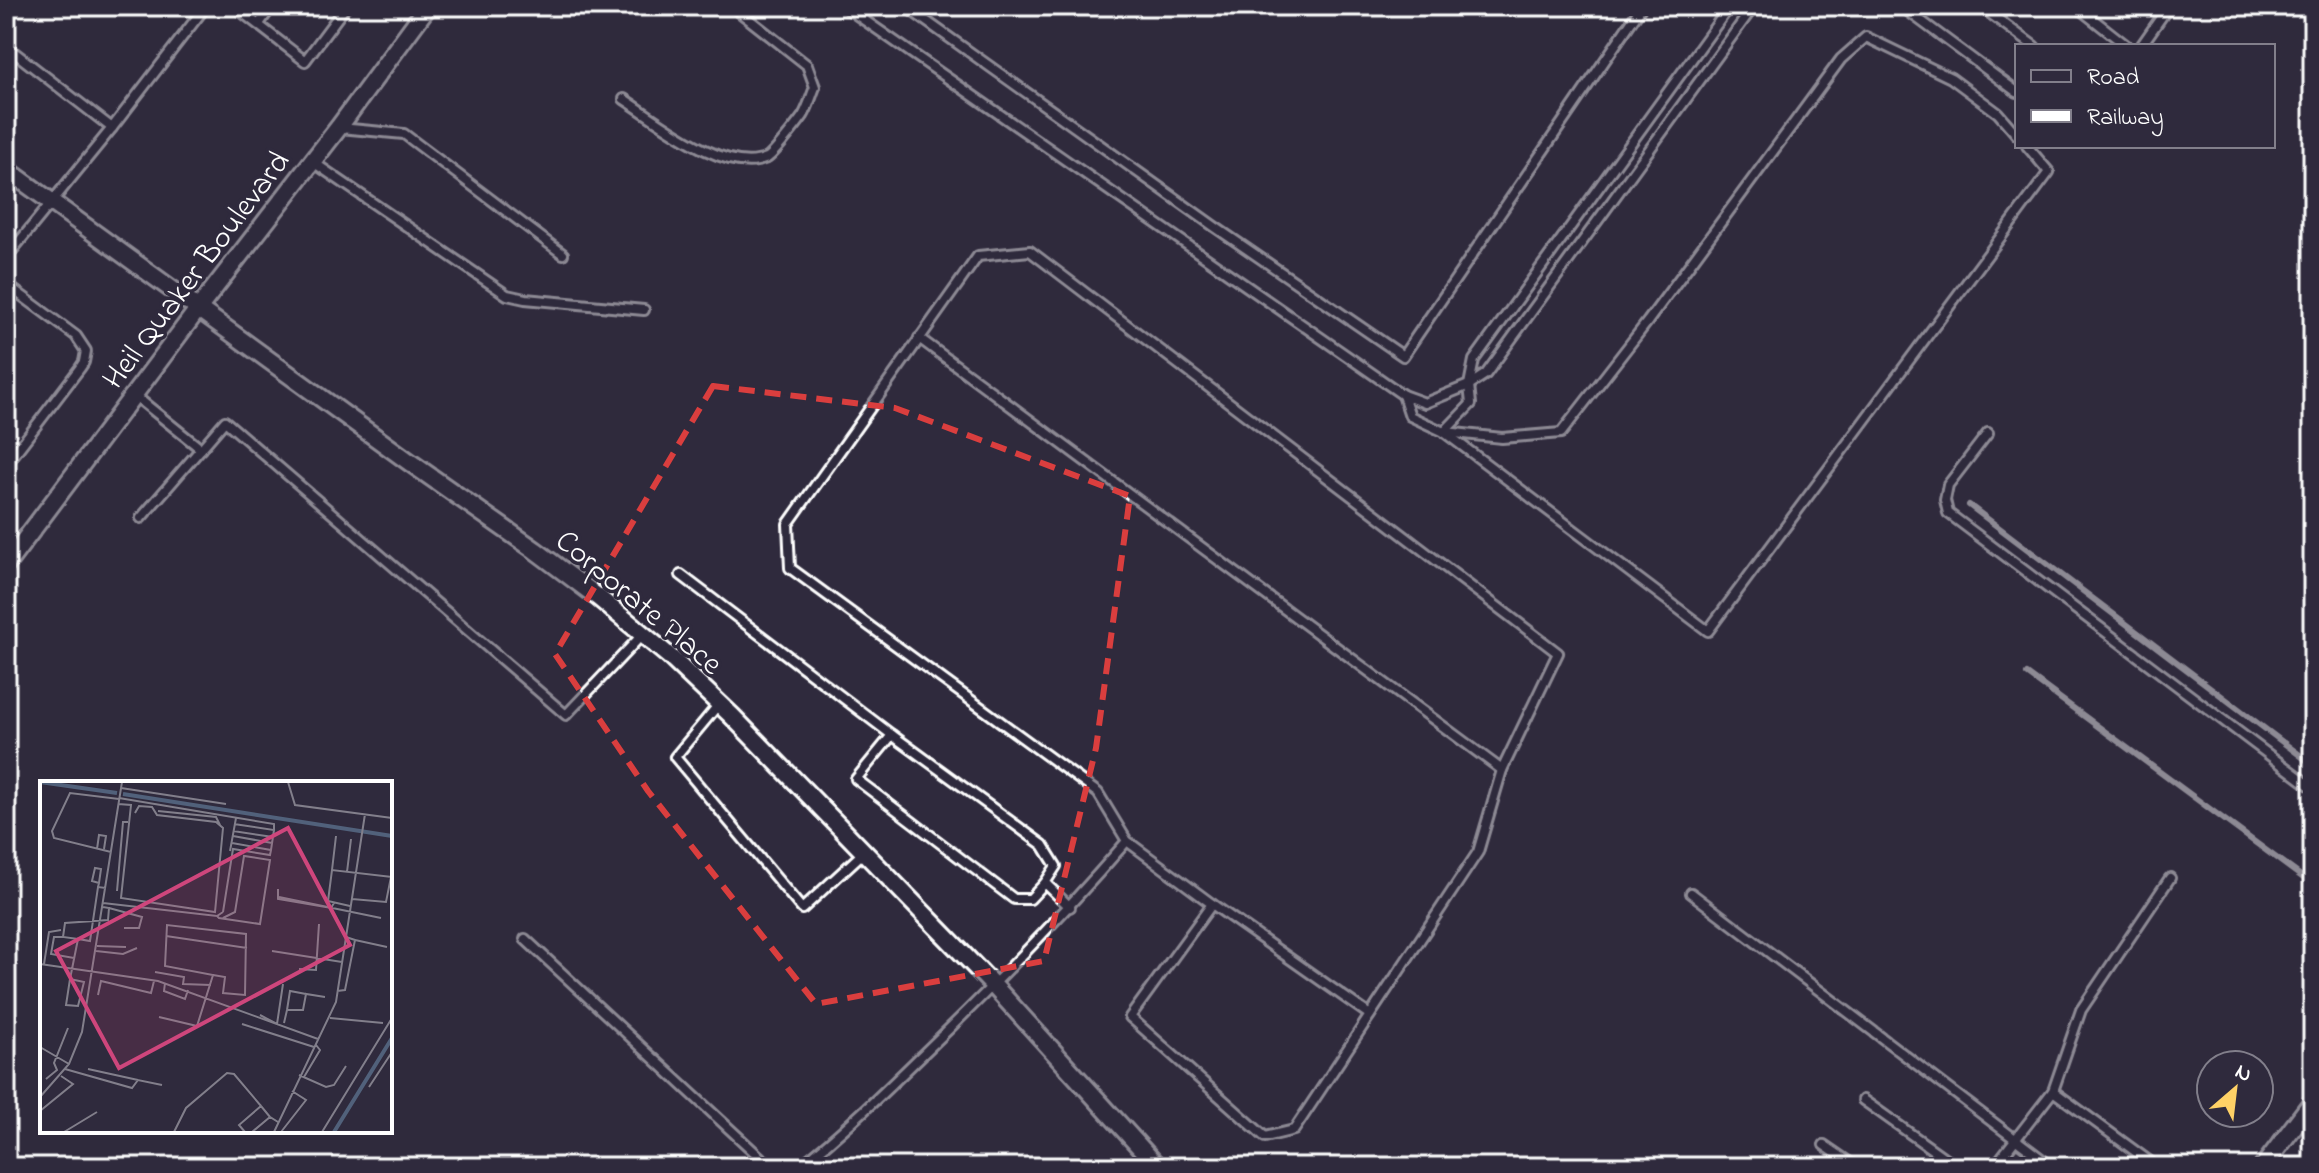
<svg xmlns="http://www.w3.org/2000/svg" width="2319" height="1173" viewBox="0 0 2319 1173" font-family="'Indie Flower',sans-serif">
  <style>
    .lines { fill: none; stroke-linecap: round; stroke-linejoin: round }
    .lane-casing { stroke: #fff; stroke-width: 14 }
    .street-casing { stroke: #fff; stroke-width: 22 }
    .lane { stroke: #2f2a3d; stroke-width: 8 }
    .street { stroke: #2f2a3d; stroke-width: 16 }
    .rail { stroke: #fff; stroke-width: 6 }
    .marked { fill: none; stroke: #da3e3e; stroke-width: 6; stroke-dasharray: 16 10; stroke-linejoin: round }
    .labels { text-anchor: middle; stroke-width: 7; stroke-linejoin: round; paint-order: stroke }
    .street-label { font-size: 32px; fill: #fff; stroke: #2f2a3d }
    .inset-river { fill: none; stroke: #51617b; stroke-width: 4 }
    .inset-road { fill: none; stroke: #827f8b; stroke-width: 2 }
    .view { fill: #ce467c; fill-opacity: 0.15; stroke: #ce467c; stroke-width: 4 }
    .inset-edge { fill: none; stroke: #fff; stroke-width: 4 }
  </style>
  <rect width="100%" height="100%" fill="#2f2a3d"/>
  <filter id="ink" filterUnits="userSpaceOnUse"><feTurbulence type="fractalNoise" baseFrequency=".0125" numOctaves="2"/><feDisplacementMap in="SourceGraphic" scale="16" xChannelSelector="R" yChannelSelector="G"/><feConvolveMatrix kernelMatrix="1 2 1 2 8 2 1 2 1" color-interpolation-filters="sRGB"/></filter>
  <g filter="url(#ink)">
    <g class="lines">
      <g class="lane-casing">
        <g id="lane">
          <path d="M 234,6 L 305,61 L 346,6"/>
          <path d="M 844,6 L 1403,395 L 1425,403 L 1469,385 L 1486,374 L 1754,6"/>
          <path d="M 905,6 L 1215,227 L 1403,356 L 1642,6"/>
          <path d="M 1901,6 L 2017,92"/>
          <path d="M 1980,6 L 2034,46"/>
          <path d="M 2076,6 L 2127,46"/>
          <path d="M 259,24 L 272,6"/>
          <path d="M 6,46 L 112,128"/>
          <path d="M 2141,46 L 2169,6"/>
          <path d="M 624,99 C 657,120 726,177 767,158 C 773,155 798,123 803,116 C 808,108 811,97 815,87 L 807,65 L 732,6"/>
          <path d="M 340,128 L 404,134 L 563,254"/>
          <path d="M 313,162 L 507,295 L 525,299 L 644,310"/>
          <path d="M 6,258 L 112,128 L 206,6"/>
          <path d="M 6,284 L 76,336 L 86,351 L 84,362 L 80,368 L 6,465"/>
          <path d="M 919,338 L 1502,770"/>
          <path d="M 134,395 L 201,449"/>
          <path d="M 1403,395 L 1410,416 L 1444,432 L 1708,631 L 2049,172 L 2027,146"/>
          <path d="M 1444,432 L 1471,404 L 1469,385 L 1474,360 L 1730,6"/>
          <path d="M 1445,432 L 1502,438 L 1561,433 L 1648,321 L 1841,59 L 1866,37 L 1951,78 L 1998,113 L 2017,135"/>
          <path d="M 1988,433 L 1948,485 L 1945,500 L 1948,513 L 2313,788"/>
          <path d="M 141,518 L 225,421 L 566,715 L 643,634"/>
          <path d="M 681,575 L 892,735 L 856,779 L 1014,899 L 1030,899 L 1045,883 L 1070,907"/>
          <path d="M 719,704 L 675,757 L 802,909 L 864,852"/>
          <path d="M 892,735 L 1043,845 L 1056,866 L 1045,883"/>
          <path d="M 1691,893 L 2052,1167"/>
          <path d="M 1212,904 L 1370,1015"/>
          <path d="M 525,939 L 762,1159 L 777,1167"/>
          <path d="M 2053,1091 L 2150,1162"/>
          <path d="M 1863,1100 L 1957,1167"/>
          <path d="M 1824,1145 L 1856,1167"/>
          <path d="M 799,1167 C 842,1133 881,1095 921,1056 C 993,987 1061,917 1127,841 L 1098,793 L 790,568 L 788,524 L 978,256 L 1030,251 L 1558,653 L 1502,770 L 1478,852 L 1294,1130 L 1265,1137 L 1130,1017 L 1212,904 L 1127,841"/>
          <path d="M 1994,1167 L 2053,1091 L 2081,1010 L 2170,878"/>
        </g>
      </g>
      <g class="street-casing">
        <g id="street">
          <path d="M 6,169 L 408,461 L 535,550 L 599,598 L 669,656 L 732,716 L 994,986 L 1158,1167"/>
          <path d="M 6,565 L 198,309 L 339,127 L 428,6"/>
          <path d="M 2263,1167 L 2313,1101"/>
        </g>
      </g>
      <use href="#lane" class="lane"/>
      <use href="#street" class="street"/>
      <g class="rail">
        <path d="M 1969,505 L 2313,765"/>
        <path d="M 2027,674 L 2313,885"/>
      </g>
    </g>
  </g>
  <path d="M0 0H2319V1173H0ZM 713,386 L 895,408 L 1130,496 L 1096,748 L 1044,961 L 816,1004 L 648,791 L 555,654 Z" fill="#2f2a3d" fill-opacity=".55" fill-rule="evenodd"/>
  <path class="marked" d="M 713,386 L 895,408 L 1130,496 L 1096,748 L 1044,961 L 816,1004 L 648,791 L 555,654 Z"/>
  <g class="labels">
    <g class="street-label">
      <text transform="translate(195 269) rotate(-53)" y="11">Heil Quaker Boulevard</text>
      <text transform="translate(640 601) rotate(40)" y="11">Corporate Place</text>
    </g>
  </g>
  <g transform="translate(40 781)">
    <rect width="352" height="352" fill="#2f2a3d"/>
    <path class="inset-river" d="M 0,1 L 77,12M 83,13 L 352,55M 294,351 L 352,257"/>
    <path class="inset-road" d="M 248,1 L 255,24 L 352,37M 81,7 L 186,23M 79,17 L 234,43 L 234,49M 78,23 L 91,24 L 81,117 L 175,131 L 183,47 L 176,41 L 117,34 L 112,26 L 99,25 L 95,32M 118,30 L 176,36 L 180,44M 193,50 L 233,56M 193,55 L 232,62M 192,62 L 231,69 L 234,49 L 194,43M 57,68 L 59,54 L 66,55 L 64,68M 190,70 L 196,37M 71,71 L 14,57 L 12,50 L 30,12 L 79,18M 0,89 L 0,117M 292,89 L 296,55M 307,91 L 311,58M 58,106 L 59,102 L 61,88 L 55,87 L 52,100 L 59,102M 238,108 L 238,118 L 291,127 L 294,122M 77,110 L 83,41 L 88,41M 239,116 L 341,137M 312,118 L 346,121 L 351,96M 63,122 L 177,135 L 183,131M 310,125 L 288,120 L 292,89 L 352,96M 69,127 L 102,136 L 99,147 L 84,147M 183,131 L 193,68 L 230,74 L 231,69M 177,135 L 179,137 L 220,143 L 230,79 L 204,75 L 195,131 L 183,137M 126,155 L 207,167M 23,156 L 14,156 L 11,173 L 34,177M 38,158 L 23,156 L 25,142 L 68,139 L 69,127 L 63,126M 315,159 L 347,166M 57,165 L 86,166M 56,170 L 83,173 L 97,167M 232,170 L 302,181M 0,183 L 118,200 L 278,258M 4,183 L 9,151 L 21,149M 259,188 L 276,189 L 279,143M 115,191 L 144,196 L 143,203 L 171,204M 30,198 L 44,201 L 38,225 L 26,224 L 30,198 L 38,158 L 50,160 L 58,106 L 66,107M 125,202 L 124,210 L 145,218 L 148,209M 297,210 L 305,209 L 315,159 L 306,156M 58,214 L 61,200 L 111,212 L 114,200M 247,229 L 250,210 L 266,213M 220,234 L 237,243 L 243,203M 119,236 L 157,245 L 173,194 L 125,185 L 127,144 L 206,153 L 205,214 L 183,212 L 185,196 L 173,194M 290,237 L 343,242M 244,242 L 247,229 L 263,229 L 266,213 L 285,216M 202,243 L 274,266M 0,266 L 29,283M 25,288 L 92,307 L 98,299 L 122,304M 48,288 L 98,299M 259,294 L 286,306 L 294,304 L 306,285M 264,296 L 280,269 L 276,264M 6,298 L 17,289 L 14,282 L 28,247M 329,306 L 352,271M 0,316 L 29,283 L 42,251 L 82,1M 0,330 L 33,303 L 21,295M 24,351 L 57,331M 134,351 L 146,327 L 187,292 L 194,293 L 221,325M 205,351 L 199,344 L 221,325 L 230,336M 212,351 L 230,336 L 238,341M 234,351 L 296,221 L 325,33M 241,351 L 266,319 L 252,310M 282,351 L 352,237"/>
    <path class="view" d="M 248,47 L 310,164 L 79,287 L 16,170 Z"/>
    <rect width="352" height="352" class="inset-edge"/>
  </g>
  <rect width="2319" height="1173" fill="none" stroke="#2f2a3d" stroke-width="32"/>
  <rect x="16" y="16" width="2287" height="1141" fill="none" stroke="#fff" stroke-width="3" filter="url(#ink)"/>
  <rect x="2015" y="44" width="260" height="104" fill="#2f2a3d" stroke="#827f8b" stroke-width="2"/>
  <rect x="2031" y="70" width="40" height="12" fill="#2f2a3d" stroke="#827f8b" stroke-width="2"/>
  <text x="2087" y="84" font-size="24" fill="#ffffff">Road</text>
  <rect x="2031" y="110" width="40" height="12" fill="#ffffff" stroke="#827f8b" stroke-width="2"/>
  <text x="2087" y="124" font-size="24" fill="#ffffff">Railway</text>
  <g transform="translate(2235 1089) rotate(28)"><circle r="38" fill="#2f2a3d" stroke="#827f8b" stroke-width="2"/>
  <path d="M0-6L14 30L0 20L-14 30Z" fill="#ffd166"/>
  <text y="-12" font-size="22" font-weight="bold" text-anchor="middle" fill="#ffffff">N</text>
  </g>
</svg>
